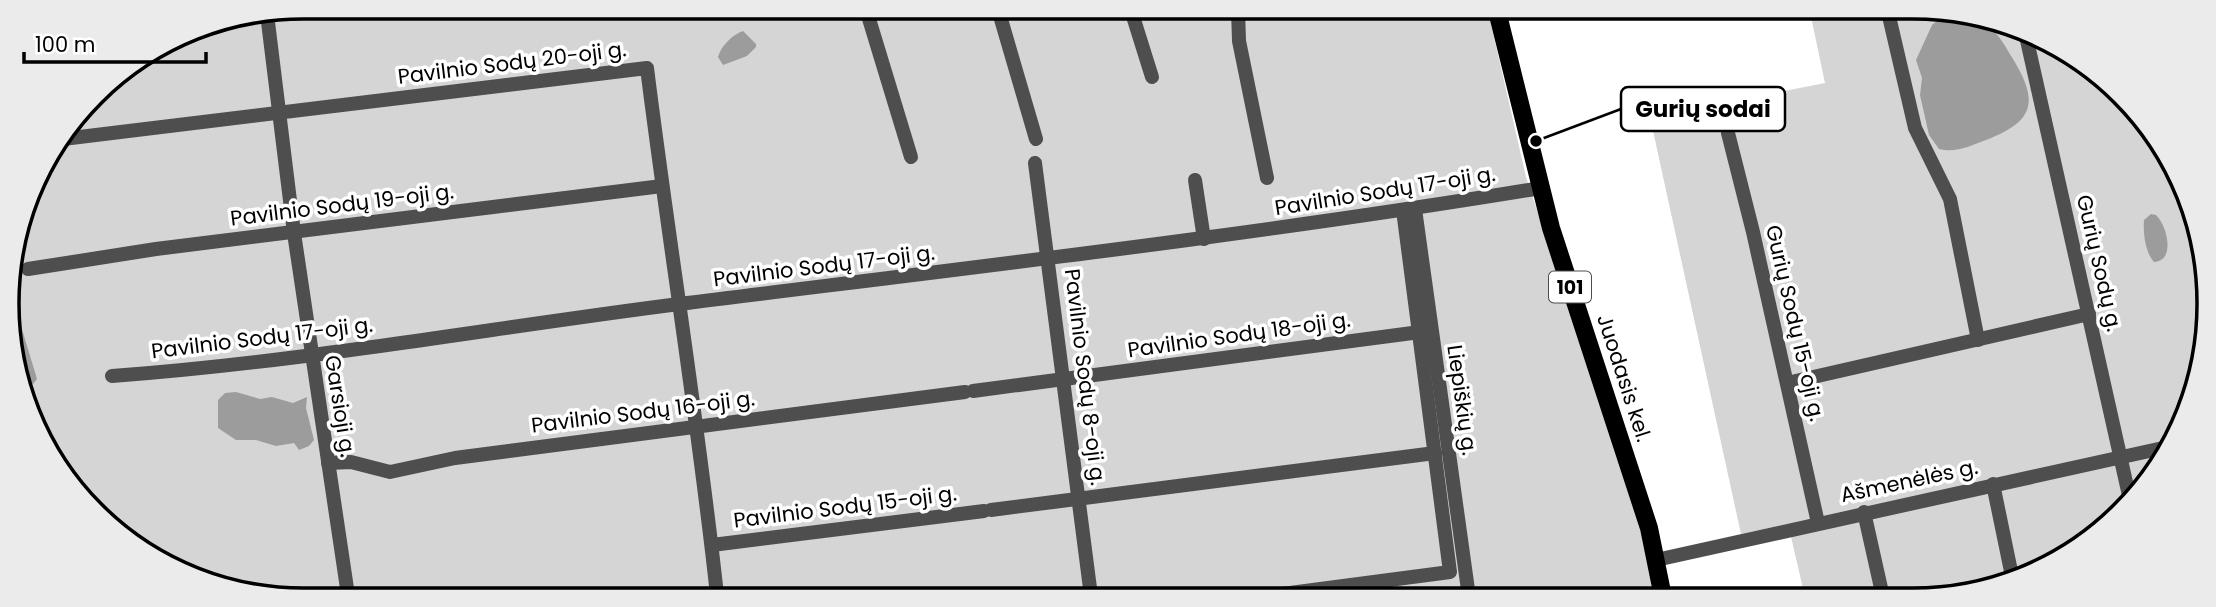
<svg xmlns="http://www.w3.org/2000/svg" width="2216" height="607" viewBox="0 0 2216 607" font-family="Poppins,sans-serif">
  <style>
    .green { fill: #d5d5d5 }
    .water { fill: #9c9c9c }
    .lines { fill: none; stroke-linecap: round; stroke-linejoin: round }
    .minor { stroke: #4e4e4e; stroke-width: 14 }
    .major { stroke: #000; stroke-width: 18 }
    .labels { text-anchor: middle; stroke-width: 7; stroke-linejoin: round; paint-order: stroke }
    .shield { fill: #fff; stroke: #4c4c4c; stroke-width: 2 }
    .shield-label { font-size: 19px; font-weight: bold; fill: #000 }
    .street-label { font-size: 21px; fill: #000; stroke: #fff }
    .rim { fill: none; stroke: #000; stroke-width: 3.5 }
    .leader { fill: none; stroke: #000; stroke-width: 2.5 }
    .callout-dot { fill: #000; stroke: #fff; stroke-width: 2.5 }
    .callout { fill: #fff; stroke: #000; stroke-width: 2.5 }
    .callout-label { font-size: 23px; text-anchor: middle; font-weight: bold; fill: #000 }
  </style>
  <rect width="100%" height="100%" fill="#fff"/>
  <g class="green">
    <path d="M 303,7 L 1488,11 L 1526,177 L 1640,522 L 1656,597 L 246,594 L 139,550 L 68,484 L 17,381 L 8,284 L 38,172 L 108,81 L 190,29 Z"/>
    <path d="M 1810,12 L 1970,13 L 2077,57 L 2159,138 L 2203,245 L 2203,361 L 2169,451 L 2108,526 L 2026,577 L 1951,598 L 1805,597 L 1788,524 L 1741,534 L 1650,117 L 1825,83 Z"/>
  </g>
  <g class="water">
    <path d="M 1950,19 C 1962,20 1976,20 1987,26 C 1999,33 2006,48 2013,59 C 2040,103 2033,122 1986,140 C 1970,146 1956,153 1939,149 L 1929,135 L 1920,95 L 1922,78 L 1916,60 L 1932,25 L 1937,21 Z"/>
    <path d="M 743,31 L 756,44 L 756,47 L 747,56 L 723,65 L 718,57 C 721,46 732,35 743,31 Z"/>
    <path d="M 2151,214 L 2156,215 C 2167,225 2176,261 2154,262 C 2145,252 2143,233 2144,220 Z"/>
    <path d="M 10,311 L 21,326 L 37,379 L 33,384 L 17,381 Z"/>
    <path d="M 236,392 L 260,399 L 272,397 L 293,403 L 307,397 L 306,408 L 314,440 L 309,446 L 299,450 L 294,443 L 276,446 L 256,440 L 236,440 L 218,428 L 218,400 L 225,393 Z"/>
    <path d="M 692,587 L 700,595 L 613,595 L 614,594 Z"/>
  </g>
  <g class="lines">
    <g class="minor">
      <path d="M 866,9 L 911,157"/>
      <path d="M 998,9 L 1036,139"/>
      <path d="M 1131,10 L 1152,77"/>
      <path d="M 1238,10 L 1239,41 L 1267,178"/>
      <path d="M 1888,12 L 1915,128 L 1950,199 L 1978,340"/>
      <path d="M 267,14 L 294,233 L 348,595"/>
      <path d="M 2026,36 L 2130,500"/>
      <path d="M 1728,133 L 1753,232 L 1818,523"/>
      <path d="M 63,139 L 647,68 C 669,244 698,419 717,595"/>
      <path d="M 1035,163 L 1091,596"/>
      <path d="M 1195,180 L 1204,239"/>
      <path d="M 1415,209 L 1469,597"/>
      <path d="M 28,269 L 156,249 L 662,186"/>
      <path d="M 112,376 C 302,362 490,328 679,304 C 967,268 1255,235 1541,188"/>
      <path d="M 1787,383 L 2089,314"/>
      <path d="M 973,391 L 1420,332"/>
      <path d="M 328,463 L 351,462 L 390,472 L 455,458 L 965,392"/>
      <path d="M 1993,484 L 2013,581"/>
      <path d="M 991,510 L 1435,453"/>
      <path d="M 1864,512 L 1883,597"/>
      <path d="M 712,545 L 984,511"/>
      <path d="M 1656,560 L 2172,446"/>
      <path d="M 1267,596 L 1450,572 L 1403,210"/>
    </g>
    <path class="major" d="M 1497,11 L 1551,228 L 1649,528 L 1663,597"/>
  </g>
  <g class="labels">
    <rect class="shield" x="1549" y="271.5" width="42" height="31" rx="5"/>
    <g class="shield-label">
      <text x="1570" y="294">101</text>
    </g>
    <g class="street-label">
      <text transform="translate(512 63) rotate(-7)" y="7">Pavilnio Sodų 20-oji g.</text>
      <text transform="translate(1385 191) rotate(-9)" y="7">Pavilnio Sodų 17-oji g.</text>
      <text transform="translate(342 205) rotate(-7)" y="7">Pavilnio Sodų 19-oji g.</text>
      <text transform="translate(2099 263) rotate(77)" y="7">Gurių Sodų g.</text>
      <text transform="translate(824 266) rotate(-7)" y="7">Pavilnio Sodų 17-oji g.</text>
      <text transform="translate(1795 323) rotate(77)" y="7">Gurių Sodų 15-oji g.</text>
      <text transform="translate(1239 335) rotate(-8)" y="7">Pavilnio Sodų 18-oji g.</text>
      <text transform="translate(262 338) rotate(-7)" y="7">Pavilnio Sodų 17-oji g.</text>
      <text transform="translate(1085 377) rotate(83)" y="7">Pavilnio Sodų 8-oji g.</text>
      <text transform="translate(1624 378) rotate(72)" y="7">Juodasis kel.</text>
      <text transform="translate(1462 400) rotate(82)" y="7">Liepiškių g.</text>
      <text transform="translate(340 406) rotate(81)" y="7">Garsioji g.</text>
      <text transform="translate(643 412) rotate(-7)" y="7">Pavilnio Sodų 16-oji g.</text>
      <text transform="translate(1909 481) rotate(-12)" y="7">Ašmenėlės g.</text>
      <text transform="translate(845 507) rotate(-7)" y="7">Pavilnio Sodų 15-oji g.</text>
    </g>
  </g>
  <path d="M0 0H2216V607H0ZM303 19H1913A284 284 0 0 1 2197 303V304A284 284 0 0 1 1913 588H303A284 284 0 0 1 19 304V303A284 284 0 0 1 303 19Z" fill="#ebebeb" fill-rule="evenodd"/>
  <path class="rim" d="M303 19H1913A284 284 0 0 1 2197 303V304A284 284 0 0 1 1913 588H303A284 284 0 0 1 19 304V303A284 284 0 0 1 303 19Z"/>
  <path class="leader" d="M1536 141L1621 109"/>
  <circle class="callout-dot" cx="1536" cy="141" r="7"/>
  <rect class="callout" x="1621" y="87" width="164" height="44" rx="7"/>
  <g class="callout-label">
    <text x="1703" y="117">Gurių sodai</text>
  </g>
  <path d="M24 52v10h182v-10" fill="none" stroke="#000000" stroke-width="3.5"/>
  <text x="35" y="52" font-size="21" fill="#000000" stroke="#ffffff" stroke-width="5" paint-order="stroke">100 m</text>
</svg>
